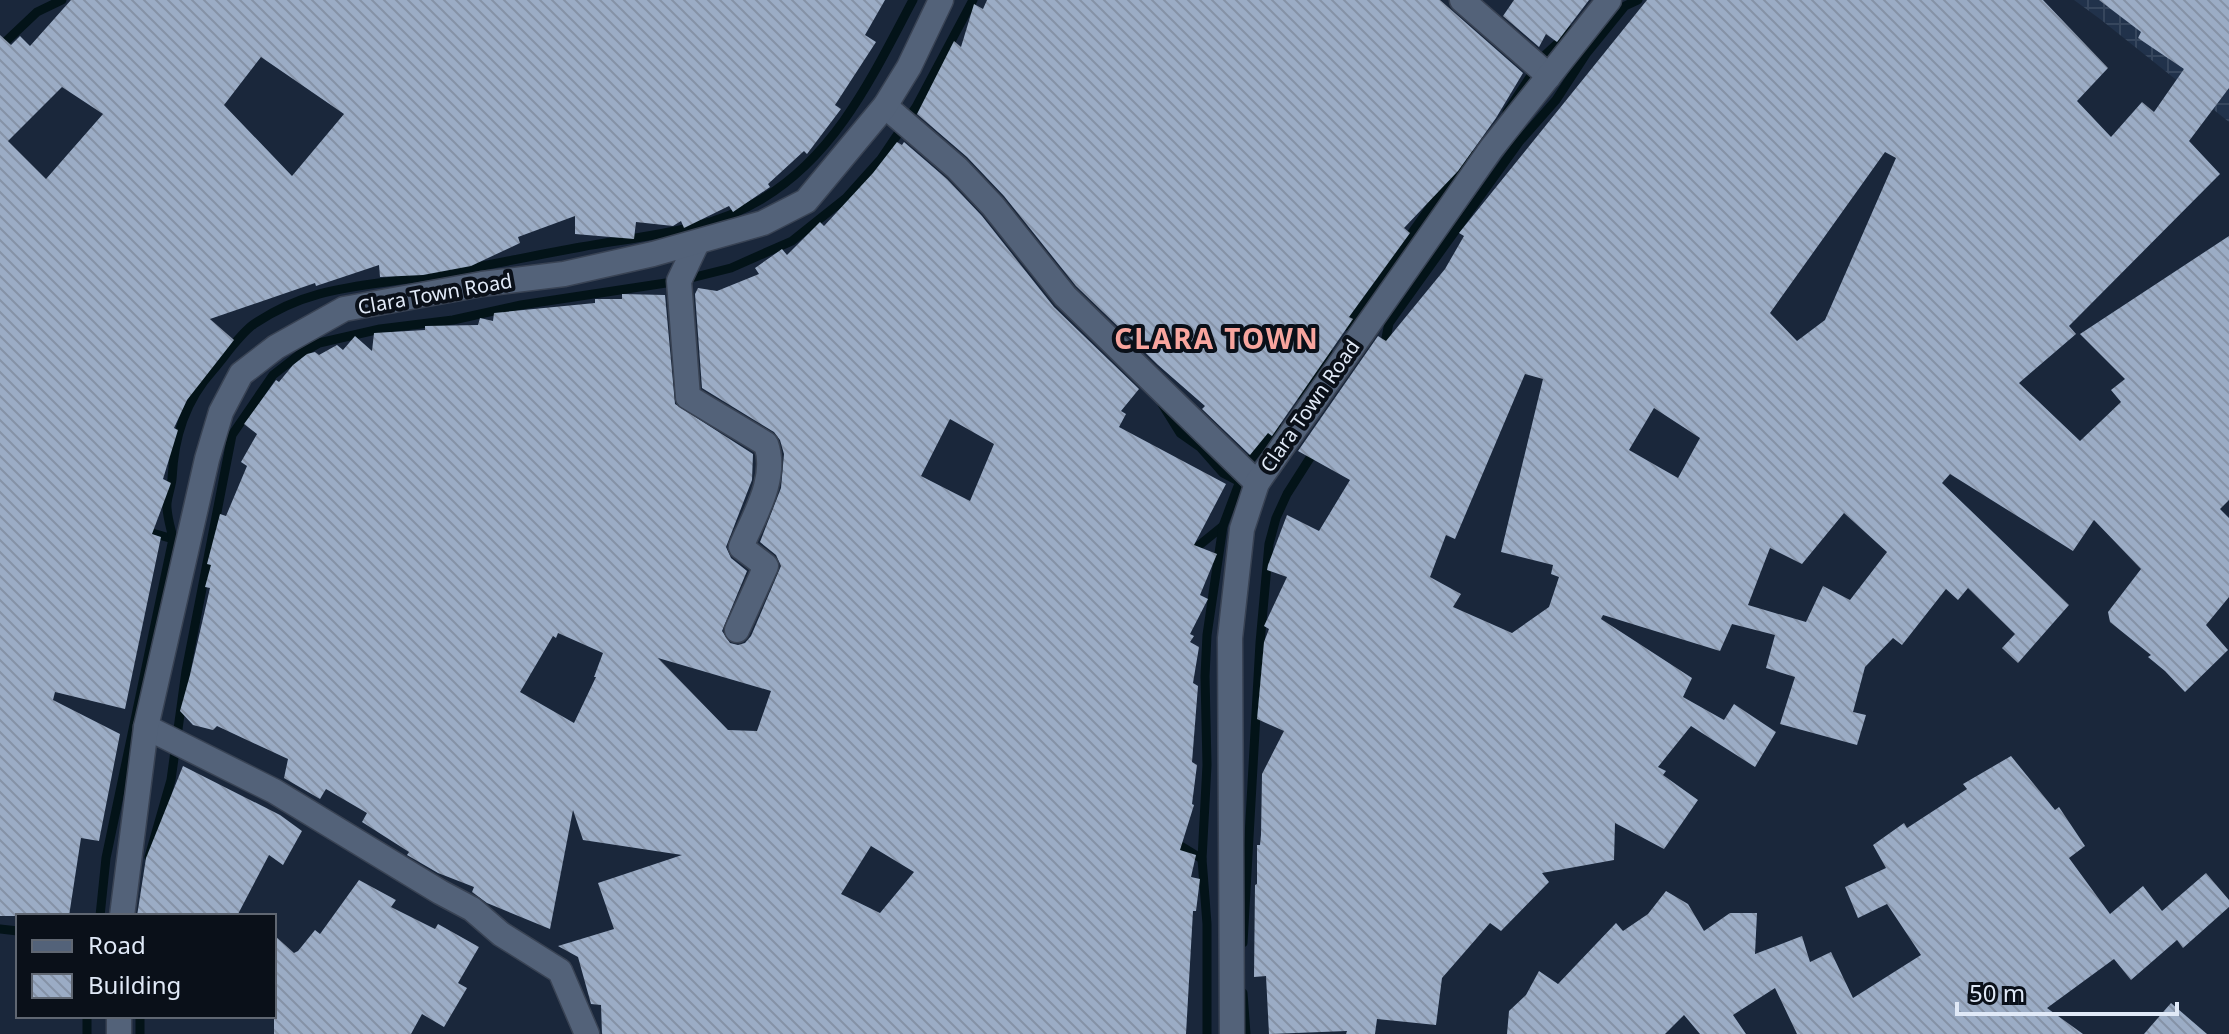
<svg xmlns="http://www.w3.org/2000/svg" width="2229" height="1034" viewBox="0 0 2229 1034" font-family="'Noto Sans',sans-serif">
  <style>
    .industrial { fill: url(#industrial-grid) }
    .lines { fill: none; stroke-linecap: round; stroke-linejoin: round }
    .stream { stroke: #031318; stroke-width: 9 }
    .building { fill: url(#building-back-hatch); fill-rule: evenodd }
    .street-casing { stroke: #394354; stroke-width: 27 }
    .street { stroke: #536279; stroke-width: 24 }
    .labels { text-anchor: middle; stroke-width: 8; stroke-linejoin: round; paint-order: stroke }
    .street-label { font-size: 20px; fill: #e0e9f7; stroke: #0a1019 }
    .district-label { font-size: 28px; font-weight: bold; letter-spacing: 2px; fill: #f8a59e; stroke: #0a1019 }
  </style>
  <defs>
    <pattern id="industrial-grid" width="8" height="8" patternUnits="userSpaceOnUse" patternTransform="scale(2)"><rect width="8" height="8" fill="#21324b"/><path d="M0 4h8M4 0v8" fill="none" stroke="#36465d"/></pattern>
    <pattern id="building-back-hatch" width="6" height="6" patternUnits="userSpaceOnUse" patternTransform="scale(2)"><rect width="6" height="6" fill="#9bacc5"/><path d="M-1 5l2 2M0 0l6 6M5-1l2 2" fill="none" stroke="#8592a6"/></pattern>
  </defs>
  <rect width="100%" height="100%" fill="#1a273b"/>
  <path class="industrial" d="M 2074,0 L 2229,0 L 2229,122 L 2100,19 Z"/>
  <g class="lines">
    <g class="stream">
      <path d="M 0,47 L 37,12 L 62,0"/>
      <path d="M 1507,112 L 1544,56 L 1572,30"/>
      <path d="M 1346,326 L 1433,203 L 1473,155"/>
      <path d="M 1384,348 L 1389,323 L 1519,142 L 1556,100 L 1586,54 L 1625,6 L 1638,0"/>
      <path d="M 1299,395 L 1321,368 L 1328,351"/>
      <path d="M 1162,404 L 1180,433 L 1200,447 L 1223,473 L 1240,482"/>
      <path d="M 142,530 L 173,539"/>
      <path d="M 1191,557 L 1197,547 L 1223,526"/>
      <path d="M 1171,840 L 1202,859"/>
      <path d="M 149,857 L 171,780 L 186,671 L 232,435 L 273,375 L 300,354 L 319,343 L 380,329 L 453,320 L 521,305 L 679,281 L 731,268 L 792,241 L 846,198 L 881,159 L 916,107 L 973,0"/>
      <path d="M 100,916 L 106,858 L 173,539 C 171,528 166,514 167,503 C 168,495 171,487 172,479 C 174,437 185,401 214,369 C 226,355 239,335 254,324 C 307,288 354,287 415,278 C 471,269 526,257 581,247 C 642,236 708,232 762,199 C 837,154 873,75 913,0"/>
      <path d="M 0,929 L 18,931"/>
      <path d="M 1243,943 L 1260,643 L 1269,544 L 1276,518 L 1287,494 L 1315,450"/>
      <path d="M 1243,993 L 1246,1034"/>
      <path d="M 87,1034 L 87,1016"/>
      <path d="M 140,1034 L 140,1016"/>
      <path d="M 1207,1034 L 1207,924 L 1202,859 L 1207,765 L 1205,676 L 1207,635 L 1223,526 L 1246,465 L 1277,427"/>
    </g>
  </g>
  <g class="building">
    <path d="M 71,0 L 885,0 L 865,35 L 876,42 L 835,105 L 841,109 L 807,154 L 804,151 L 768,184 L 770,187 L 733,212 L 729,206 L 684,228 L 681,221 L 673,226 L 636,222 L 634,239 L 575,234 L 575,216 L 518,237 L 520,243 L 471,266 L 423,275 L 380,277 L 379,265 L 316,286 L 315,283 L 210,319 L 234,340 L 187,400 L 174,428 L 178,430 L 163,479 L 171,483 L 152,534 L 161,537 L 125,709 L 55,692 L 53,700 L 120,734 L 99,841 L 81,838 L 69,916 L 0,916 L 0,35 L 11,45 L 20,36 L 30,46 ZM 261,57 L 344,114 L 292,176 L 224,105 ZM 62,87 L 103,114 L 46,179 L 8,141 Z"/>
    <path d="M 987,0 L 1440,0 L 1523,73 L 1496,118 L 1458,171 L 1404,228 L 1410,233 L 1349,317 L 1353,319 L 1272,436 L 1268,433 L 1250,455 L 1202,409 L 1205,406 L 1158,365 L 1076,286 L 1004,196 L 967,157 L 917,114 L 954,41 L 961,47 L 974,4 L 983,9 Z"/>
    <path d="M 1514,0 L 1589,0 L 1557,42 L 1546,34 L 1539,47 L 1503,16 Z"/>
    <path d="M 1647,0 L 2043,0 L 2108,68 L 2077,101 L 2111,137 L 2142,102 L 2154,112 L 2184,69 L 2138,38 L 2141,32 L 2099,0 L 2229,0 L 2229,88 L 2189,141 L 2220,174 L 2069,326 L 2076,334 L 2019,383 L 2080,441 L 2121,402 L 2111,390 L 2125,379 L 2080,334 L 2229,236 L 2229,500 L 2220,509 L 2229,518 L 2229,597 L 2206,625 L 2228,650 L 2185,692 L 2165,671 L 2148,657 L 2151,655 L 2110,622 L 2108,612 L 2141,569 L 2094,520 L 2073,551 L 1950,474 L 1942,483 L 2069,605 L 2018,663 L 2002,648 L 2015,634 L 1968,588 L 1958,600 L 1946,589 L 1902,645 L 1893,638 L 1865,667 L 1853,712 L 1866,715 L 1857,745 L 1780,724 L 1795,677 L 1766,668 L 1775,635 L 1732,624 L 1720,651 L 1603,615 L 1601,619 L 1692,678 L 1683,697 L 1724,720 L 1734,704 L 1776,732 L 1755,767 L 1691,726 L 1658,767 L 1666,771 L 1663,775 L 1698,800 L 1664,849 L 1615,823 L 1614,860 L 1542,873 L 1549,882 L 1501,931 L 1490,923 L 1442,978 L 1436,1025 L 1377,1019 L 1375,1034 L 1346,1034 L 1347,1031 L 1269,1034 L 1266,976 L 1254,977 L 1255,885 L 1257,884 L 1257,845 L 1260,845 L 1261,835 L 1262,774 L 1284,731 L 1257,719 L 1264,642 L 1269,629 L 1264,626 L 1287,577 L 1267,570 L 1268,565 L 1287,515 L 1319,531 L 1350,480 L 1298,451 L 1378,336 L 1386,341 L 1445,269 L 1464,236 L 1459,233 ZM 1885,152 L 1896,158 L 1825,320 L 1797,341 L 1770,313 ZM 1525,374 L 1543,379 L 1501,552 L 1553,565 L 1551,574 L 1559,577 L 1549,607 L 1512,633 L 1453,607 L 1461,594 L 1430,577 L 1446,535 L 1455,539 ZM 1654,408 L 1700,438 L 1678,478 L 1629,450 ZM 1844,513 L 1887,552 L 1850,600 L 1823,586 L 1806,622 L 1748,605 L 1770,548 L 1802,564 Z"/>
    <path d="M 897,142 L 902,145 L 904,142 L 947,179 L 982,216 L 1054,307 L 1139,389 L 1121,411 L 1126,414 L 1119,427 L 1226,484 L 1194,545 L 1217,554 L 1200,595 L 1208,599 L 1190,634 L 1194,636 L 1190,642 L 1199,647 L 1193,683 L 1198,686 L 1192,762 L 1197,765 L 1192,804 L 1194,805 L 1180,850 L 1196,855 L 1191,877 L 1200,879 L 1196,911 L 1193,911 L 1186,1034 L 602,1034 L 601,1005 L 591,1004 L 578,957 L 558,946 L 614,929 L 598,883 L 682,855 L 583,840 L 573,810 L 550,929 L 487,903 L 472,892 L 474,887 L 438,873 L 407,855 L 409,852 L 362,822 L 367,813 L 326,789 L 320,799 L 284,778 L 288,759 L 217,726 L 213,730 L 193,725 L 180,711 L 190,675 L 210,588 L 205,587 L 211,565 L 207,564 L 220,514 L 226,516 L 247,466 L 241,462 L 257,434 L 244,424 L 276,380 L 279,382 L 293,365 L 307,354 L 315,352 L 319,355 L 337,345 L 343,350 L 355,336 L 372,351 L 374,333 L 425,330 L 425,326 L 478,325 L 480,318 L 493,321 L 494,313 L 595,303 L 595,299 L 622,299 L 622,294 L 665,295 L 675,404 L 753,454 L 752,480 L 726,547 L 731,558 L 747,571 L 722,631 L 730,643 L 738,645 L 745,643 L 751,636 L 781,566 L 776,555 L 760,542 L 781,488 L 784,454 L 780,440 L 774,432 L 702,388 L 695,294 L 698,288 L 717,291 L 759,274 L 755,268 L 782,249 L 787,255 L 820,222 L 824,226 L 873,173 ZM 950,419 L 994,444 L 970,501 L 921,476 ZM 558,633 L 603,653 L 594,677 L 596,677 L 574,723 L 520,692 L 553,636 L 556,638 ZM 658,658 L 771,691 L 757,731 L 728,730 ZM 871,846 L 914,872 L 880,913 L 841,894 Z"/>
    <path d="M 2011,756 L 2055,810 L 2059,807 L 2085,846 L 2069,858 L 2110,914 L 2143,886 L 2162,911 L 2206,873 L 2229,900 L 2229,907 L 2183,948 L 2177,940 L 2131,980 L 2114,959 L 2047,1008 L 2083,1034 L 1797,1034 L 1775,988 L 1733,1015 L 1746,1034 L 1700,1034 L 1684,1015 L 1665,1034 L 1507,1034 L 1509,1011 L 1526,995 L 1539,971 L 1558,984 L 1616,923 L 1623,931 L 1648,914 L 1666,891 L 1688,904 L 1704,931 L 1730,913 L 1757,913 L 1755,954 L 1802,936 L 1810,962 L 1831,952 L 1853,998 L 1921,955 L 1887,904 L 1858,918 L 1845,887 L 1886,868 L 1873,845 L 1904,823 L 1907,828 L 1967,789 L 1963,784 Z"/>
    <path d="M 183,766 L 280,815 L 302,831 L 283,865 L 269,855 L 237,916 L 137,916 L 146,858 Z"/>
    <path d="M 359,880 L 396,900 L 391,907 L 435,929 L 438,924 L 479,947 L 458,983 L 467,988 L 444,1027 L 422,1014 L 411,1034 L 274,1034 L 274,935 L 294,953 L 298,951 L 315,930 L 320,934 Z"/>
    <path d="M 2171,1003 L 2207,1034 L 2144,1034 Z"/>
  </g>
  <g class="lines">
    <g class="street-casing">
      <g id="street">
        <path d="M 1462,0 L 1549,76"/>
        <path d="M 885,106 L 957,168 L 993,206 L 1065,296 L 1257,483"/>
        <path d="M 697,243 L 679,281 L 688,397 L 766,444 C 778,478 754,516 741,547 L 766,566 L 737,630"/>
        <path d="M 146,727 L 274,791 L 440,892 L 472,909 L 501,934 L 560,971 L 587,1034"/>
        <path d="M 122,916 L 146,727 L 207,459 L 221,412 L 241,374 L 276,347 L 344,309 L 482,284 L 564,274 L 653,254 L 763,223 L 806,201 L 885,106 L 909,67 L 941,0"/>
        <path d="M 119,1034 L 119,1016"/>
        <path d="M 1232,1034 L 1230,638 L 1242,529 L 1257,483 L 1491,149 L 1609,0"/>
      </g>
    </g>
    <use href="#street" class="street"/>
  </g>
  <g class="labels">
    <g class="street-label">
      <text transform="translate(435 294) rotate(-10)" y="7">Clara Town Road</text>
      <text transform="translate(1310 406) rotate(-55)" y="7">Clara Town Road</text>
    </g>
    <g class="district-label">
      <text x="1217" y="349">CLARA TOWN</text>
    </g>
  </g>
  <rect x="16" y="914" width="260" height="104" fill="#0a1019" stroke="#606772" stroke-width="2"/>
  <rect x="32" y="940" width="40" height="12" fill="#536279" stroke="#606772" stroke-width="2"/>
  <text x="88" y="954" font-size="24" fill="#e0e9f7">Road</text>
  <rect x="32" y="974" width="40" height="24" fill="url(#building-back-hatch)" stroke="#606772" stroke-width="2"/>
  <text x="88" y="994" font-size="24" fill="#e0e9f7">Building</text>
  <path d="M1957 1002v12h220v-12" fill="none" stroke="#e0e9f7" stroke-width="4"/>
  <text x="1969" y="1002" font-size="24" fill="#e0e9f7" stroke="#0a1019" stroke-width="6" paint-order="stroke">50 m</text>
</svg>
